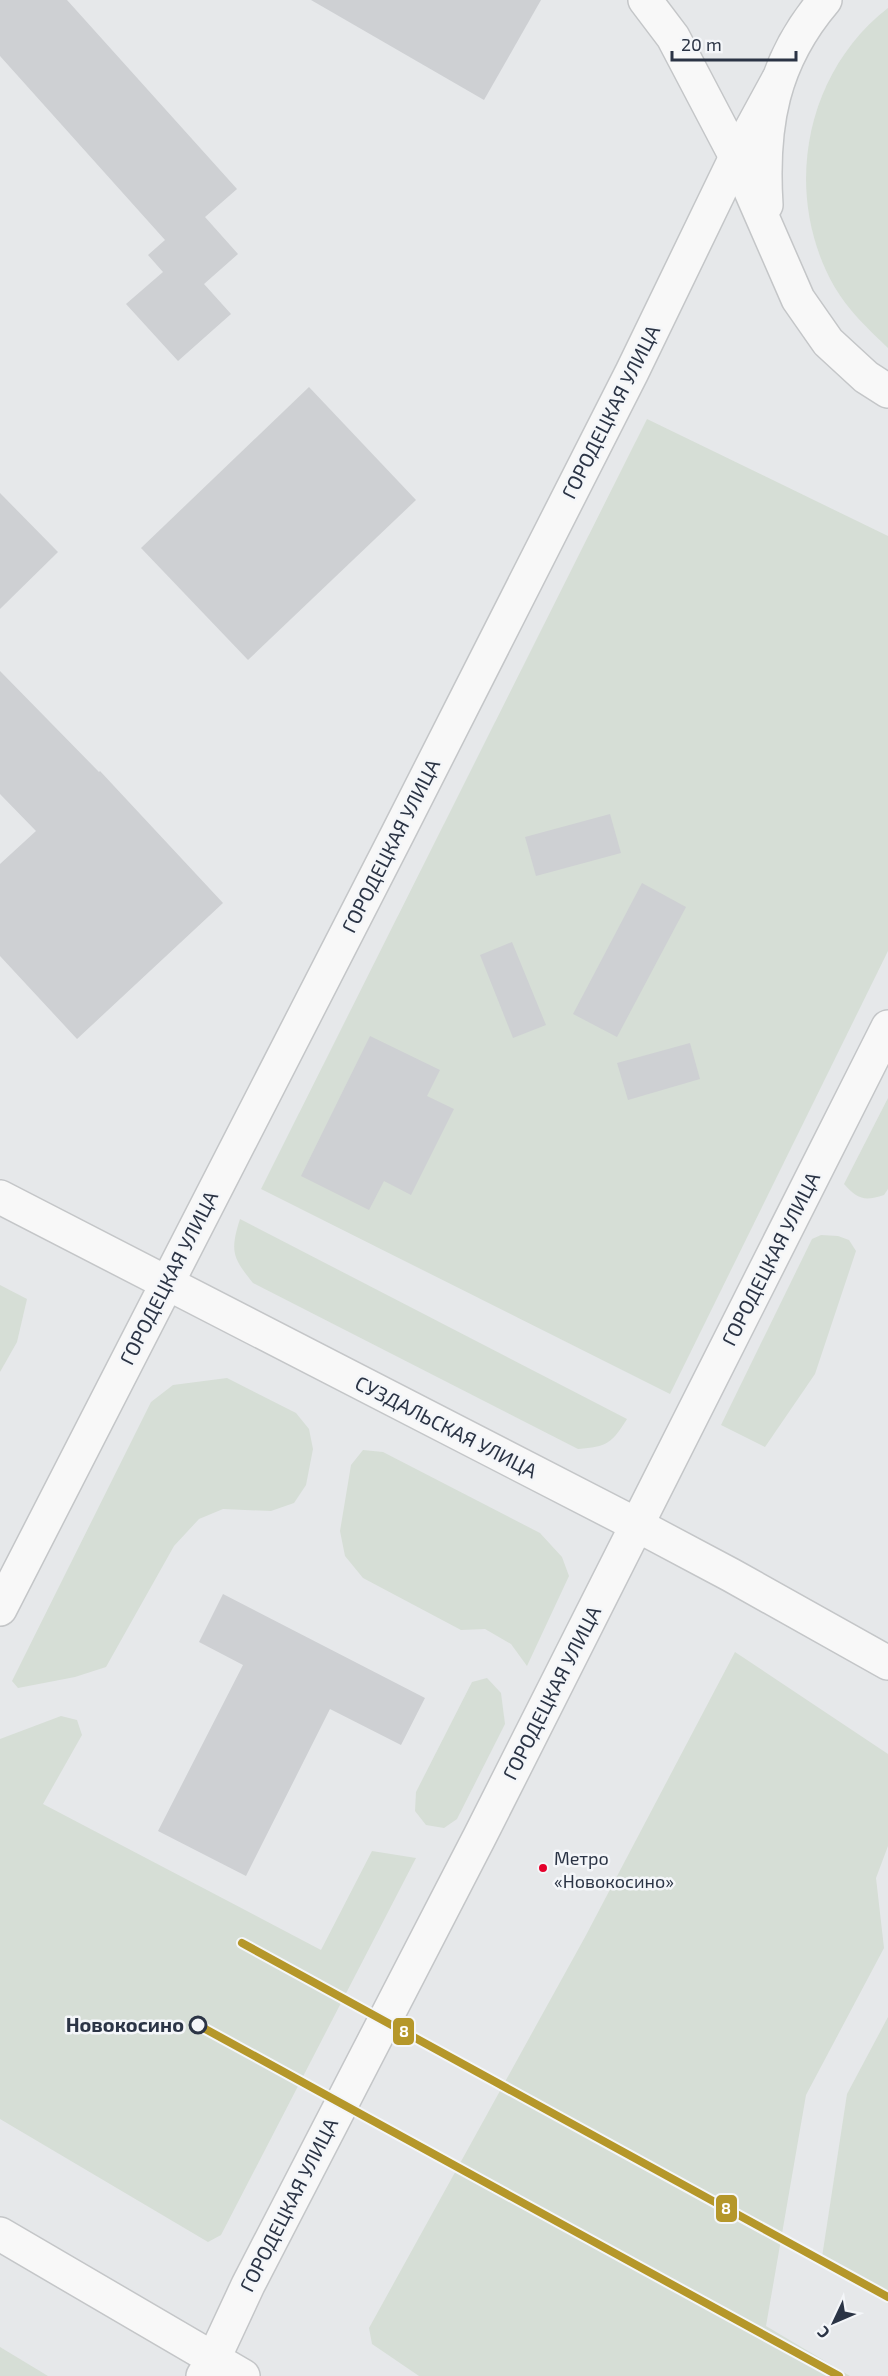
<svg xmlns="http://www.w3.org/2000/svg" width="888" height="2376" viewBox="0 0 888 2376" font-family="'Exo 2',sans-serif">
  <style>
    .green { fill: #d6ded6 }
    .building { fill: #ced0d3 }
    .lines { fill: none; stroke-linecap: round; stroke-linejoin: round }
    .secondary-casing { stroke: #c4c6c8; stroke-width: 36 }
    .secondary { stroke: #f8f8f8; stroke-width: 33 }
    .metro-1-casing { stroke: #f4f6f9; stroke-width: 12 }
    .metro-1 { stroke: #b5972a; stroke-width: 8 }
    .bus-dot { fill: #e4002b; stroke: #f4f6f9; stroke-width: 2 }
    .stop-dot { fill: #f4f6f9; stroke: #2b3445; stroke-width: 3 }
    .labels { text-anchor: middle; stroke-width: 5; stroke-linejoin: round; paint-order: stroke }
    .bus-label { font-size: 18px; fill: #2b3445; stroke: #f4f6f9; text-anchor: start }
    .street-label { font-size: 20px; fill: #2b3445; stroke: #f4f6f9 }
    .stop-label { font-size: 20px; font-weight: bold; fill: #2b3445; stroke: #f4f6f9; text-anchor: end }
    .line-badge { stroke: #f4f6f9; stroke-width: 2 }
    .badge-label { font-size: 16px; text-anchor: middle; font-weight: bold; fill: #fff }
  </style>
  <rect width="100%" height="100%" fill="#e6e8ea"/>
  <g class="green">
    <path d="M 888,8 L 888,348 C 868,329 848,310 834,286 C 782,194 804,73 888,8 Z"/>
    <path d="M 647,419 L 888,536 L 888,951 L 670,1394 L 261,1189 Z"/>
    <path d="M 888,1098 L 888,1189 L 884,1195 C 865,1201 858,1200 844,1184 Z"/>
    <path d="M 240,1219 L 627,1419 C 612,1443 607,1447 578,1449 L 253,1283 C 232,1257 230,1251 240,1219 Z"/>
    <path d="M 821,1235 L 838,1236 L 849,1240 L 856,1251 L 815,1374 L 765,1447 L 721,1425 L 812,1239 Z"/>
    <path d="M 0,1285 L 27,1299 L 17,1342 L 0,1372 Z"/>
    <path d="M 227,1378 L 296,1413 L 309,1429 L 313,1449 L 306,1485 L 294,1503 L 271,1511 L 223,1509 L 199,1519 L 174,1546 L 106,1667 L 75,1677 L 18,1688 L 12,1681 L 151,1402 L 173,1385 Z"/>
    <path d="M 363,1450 L 383,1452 L 540,1533 L 562,1557 L 569,1576 L 527,1666 L 511,1644 L 485,1629 L 461,1630 L 363,1578 L 345,1556 L 340,1531 L 351,1465 Z"/>
    <path d="M 735,1652 L 888,1754 L 888,1846 L 876,1878 L 884,1948 L 806,2095 L 766,2326 L 850,2376 L 419,2376 L 372,2344 L 369,2328 L 585,1937 Z"/>
    <path d="M 487,1678 L 501,1693 L 505,1724 L 457,1819 L 444,1828 L 426,1825 L 415,1811 L 416,1792 L 472,1682 Z"/>
    <path d="M 61,1716 L 77,1720 L 82,1735 L 43,1804 L 321,1950 L 372,1851 L 416,1858 L 221,2235 L 208,2242 L 0,2119 L 0,1739 Z"/>
    <path d="M 888,2017 L 888,2298 L 822,2257 L 847,2094 Z"/>
    <path d="M 0,2347 L 48,2376 L 0,2376 Z"/>
  </g>
  <g class="building">
    <path d="M 0,0 L 67,0 L 237,189 L 205,217 L 238,254 L 204,284 L 231,314 L 178,361 L 126,304 L 163,272 L 148,255 L 165,240 L 0,56 Z"/>
    <path d="M 311,0 L 541,0 L 484,100 Z"/>
    <path d="M 309,387 L 416,500 L 248,660 L 141,548 Z"/>
    <path d="M 0,493 L 58,552 L 0,609 Z"/>
    <path d="M 0,671 L 99,772 L 100,771 L 223,903 L 77,1039 L 0,956 L 0,864 L 36,831 L 0,794 Z"/>
    <path d="M 610,814 L 621,853 L 536,876 L 525,837 Z"/>
    <path d="M 642,883 L 686,907 L 617,1037 L 573,1014 Z"/>
    <path d="M 512,942 L 546,1025 L 513,1038 L 480,955 Z"/>
    <path d="M 370,1036 L 440,1070 L 427,1096 L 454,1109 L 411,1195 L 384,1181 L 369,1210 L 301,1176 Z"/>
    <path d="M 690,1043 L 700,1079 L 628,1100 L 617,1063 Z"/>
    <path d="M 223,1594 L 425,1698 L 401,1745 L 330,1709 L 246,1876 L 158,1831 L 243,1665 L 199,1642 Z"/>
  </g>
  <g class="lines">
    <g class="secondary-casing">
      <g id="secondary">
        <path d="M 645,0 L 673,37 L 736,157 L 798,299 L 828,342 L 866,377 L 888,391"/>
        <path d="M 766,205 C 761,126 772,62 825,0"/>
        <path d="M 0,1197 L 637,1525 L 731,1575 L 888,1663"/>
        <path d="M 0,1609 L 397,835 L 632,372 L 736,157 L 778,80"/>
        <path d="M 0,2234 L 243,2376"/>
        <path d="M 203,2376 L 214,2358 L 248,2285 L 480,1836 L 888,1027"/>
      </g>
    </g>
    <use href="#secondary" class="secondary"/>
    <g class="metro-1-casing">
      <g id="metro-1">
        <path d="M 242,1943 L 888,2297"/>
        <path d="M 198,2025 L 839,2376"/>
      </g>
    </g>
    <use href="#metro-1" class="metro-1"/>
  </g>
  <circle class="bus-dot" cx="543" cy="1868" r="5"/>
  <circle class="stop-dot" cx="198" cy="2025" r="8"/>
  <g class="labels">
    <g class="bus-label">
      <text x="554" y="1865">Метро<tspan x="554" dy="23">«Новокосино»</tspan></text>
    </g>
    <g class="street-label">
      <text transform="translate(611 412) rotate(-63)" y="7">ГОРОДЕЦКАЯ УЛИЦА</text>
      <text transform="translate(391 846) rotate(-63)" y="7">ГОРОДЕЦКАЯ УЛИЦА</text>
      <text transform="translate(771 1259) rotate(-63)" y="7">ГОРОДЕЦКАЯ УЛИЦА</text>
      <text transform="translate(169 1278) rotate(-63)" y="7">ГОРОДЕЦКАЯ УЛИЦА</text>
      <text transform="translate(446 1427) rotate(27)" y="7">СУЗДАЛЬСКАЯ УЛИЦА</text>
      <text transform="translate(552 1693) rotate(-63)" y="7">ГОРОДЕЦКАЯ УЛИЦА</text>
      <text transform="translate(289 2205) rotate(-63)" y="7">ГОРОДЕЦКАЯ УЛИЦА</text>
    </g>
    <g class="stop-label">
      <text x="184" y="2032">Новокосино</text>
    </g>
  </g>
  <g class="line-badge">
    <rect x="392" y="2017" width="23" height="29" rx="6" fill="#b5972a"/>
    <rect x="715" y="2194" width="23" height="29" rx="6" fill="#b5972a"/>
  </g>
  <g class="badge-label">
    <text x="404" y="2037">8</text>
    <text x="726" y="2214">8</text>
  </g>
  <g transform="translate(834 2322) rotate(226)" stroke="#f4f6f9" stroke-width="4.5" paint-order="stroke">
  <path d="M0-4.5L10 22L0 15L-10 22Z" fill="#2b3445"/>
  <text y="-9" font-size="16" font-weight="bold" text-anchor="middle" fill="#2b3445">С</text>
  </g>
  <path d="M672 51v9h124v-9" fill="none" stroke="#2b3445" stroke-width="3"/>
  <text x="681" y="51" font-size="18" fill="#2b3445" stroke="#f4f6f9" stroke-width="4.5" paint-order="stroke">20 m</text>
</svg>
